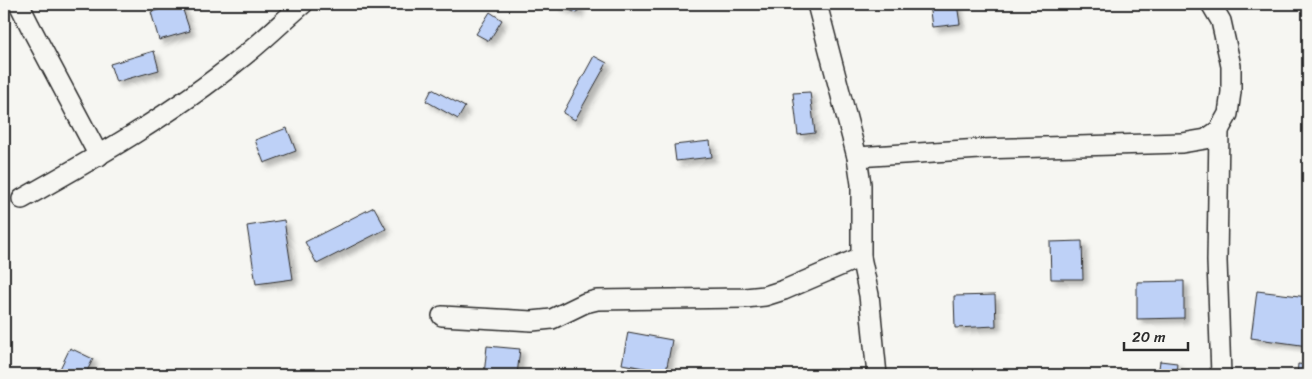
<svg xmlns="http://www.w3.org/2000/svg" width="1312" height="379" viewBox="0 0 1312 379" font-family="Sriracha,sans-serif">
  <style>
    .building { fill: #bed1f7; stroke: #2b2b2b; filter: url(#shadow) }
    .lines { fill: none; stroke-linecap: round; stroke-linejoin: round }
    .minor-casing { stroke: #2b2b2b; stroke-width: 22 }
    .minor { stroke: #f6f6f2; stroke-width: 19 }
  </style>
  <defs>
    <filter id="shadow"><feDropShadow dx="4.5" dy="4.5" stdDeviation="2.5" flood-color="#0004"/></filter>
  </defs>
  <rect width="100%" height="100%" fill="#f6f6f2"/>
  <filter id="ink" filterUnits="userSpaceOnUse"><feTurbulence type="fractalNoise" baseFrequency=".02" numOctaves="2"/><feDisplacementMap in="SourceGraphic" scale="10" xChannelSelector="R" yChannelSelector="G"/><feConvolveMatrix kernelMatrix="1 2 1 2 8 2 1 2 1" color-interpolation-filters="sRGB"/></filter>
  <g filter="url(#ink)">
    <g class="building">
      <path d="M 178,4 L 181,4 L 190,31 L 159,40 L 151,12 Z"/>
      <path d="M 557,4 L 581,4 L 577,13 L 556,5 Z"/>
      <path d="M 930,4 L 957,4 L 960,24 L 933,27 Z"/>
      <path d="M 490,12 L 502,20 L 489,41 L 476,34 Z"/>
      <path d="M 154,51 L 159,70 L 116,82 L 110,64 Z"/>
      <path d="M 594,56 L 607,63 L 575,120 L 563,113 Z"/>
      <path d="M 432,89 L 465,107 L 458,119 L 426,101 Z"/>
      <path d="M 810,92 L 815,133 L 798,135 L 793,93 Z"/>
      <path d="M 287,128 L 296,151 L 264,163 L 255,140 Z"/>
      <path d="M 710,141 L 712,157 L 676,161 L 674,145 Z"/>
      <path d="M 374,207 L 386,229 L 317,264 L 305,242 Z"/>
      <path d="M 284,220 L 293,279 L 256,284 L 247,226 Z"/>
      <path d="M 1082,241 L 1083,279 L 1051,279 L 1050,242 Z"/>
      <path d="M 1184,281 L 1184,318 L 1137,319 L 1137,282 Z"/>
      <path d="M 1257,291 L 1308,297 L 1308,346 L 1251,338 Z"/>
      <path d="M 995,295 L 996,326 L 955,328 L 954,296 Z"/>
      <path d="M 628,332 L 672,340 L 666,372 L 622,364 Z"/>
      <path d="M 487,346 L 520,349 L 517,375 L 484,375 Z"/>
      <path d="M 70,348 L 93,359 L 85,375 L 57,375 Z"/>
      <path d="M 1160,361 L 1177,363 L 1176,375 L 1158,375 Z"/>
      <path d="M 1298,364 L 1308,365 L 1308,375 L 1297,375 Z"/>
      <path d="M 967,372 L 967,375 L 911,375 L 911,374 Z"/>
    </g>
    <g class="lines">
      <g class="minor-casing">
        <g id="minor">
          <path d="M 19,4 L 30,26 L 99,156"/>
          <path d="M 817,4 L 857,157 L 861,184 L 861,257 L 869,295 L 877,375"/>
          <path d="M 1219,130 L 1217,261 L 1221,375"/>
          <path d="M 857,157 L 980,149 L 1182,143 L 1206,139 L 1219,130 L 1228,114 L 1231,92 L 1231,66 L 1221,21 L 1211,4"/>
          <path d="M 22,199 C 97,157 173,114 240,59 C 262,42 282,22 303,4"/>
          <path d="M 442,316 L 532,321 L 552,319 L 585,303 L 597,300 L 745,298 L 765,296 L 784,290 L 861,257"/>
        </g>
      </g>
      <use href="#minor" class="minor"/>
    </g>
  </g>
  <rect width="1312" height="379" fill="none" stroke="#f6f6f2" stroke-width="20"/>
  <rect x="10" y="10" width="1292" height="359" fill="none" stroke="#2b2b2b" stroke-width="2" filter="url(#ink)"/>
  <path d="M1124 342v8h64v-8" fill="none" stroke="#2b2b2b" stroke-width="2.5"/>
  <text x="1132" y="342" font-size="15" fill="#2b2b2b" stroke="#f6f6f2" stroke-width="4" paint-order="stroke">20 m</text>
</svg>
